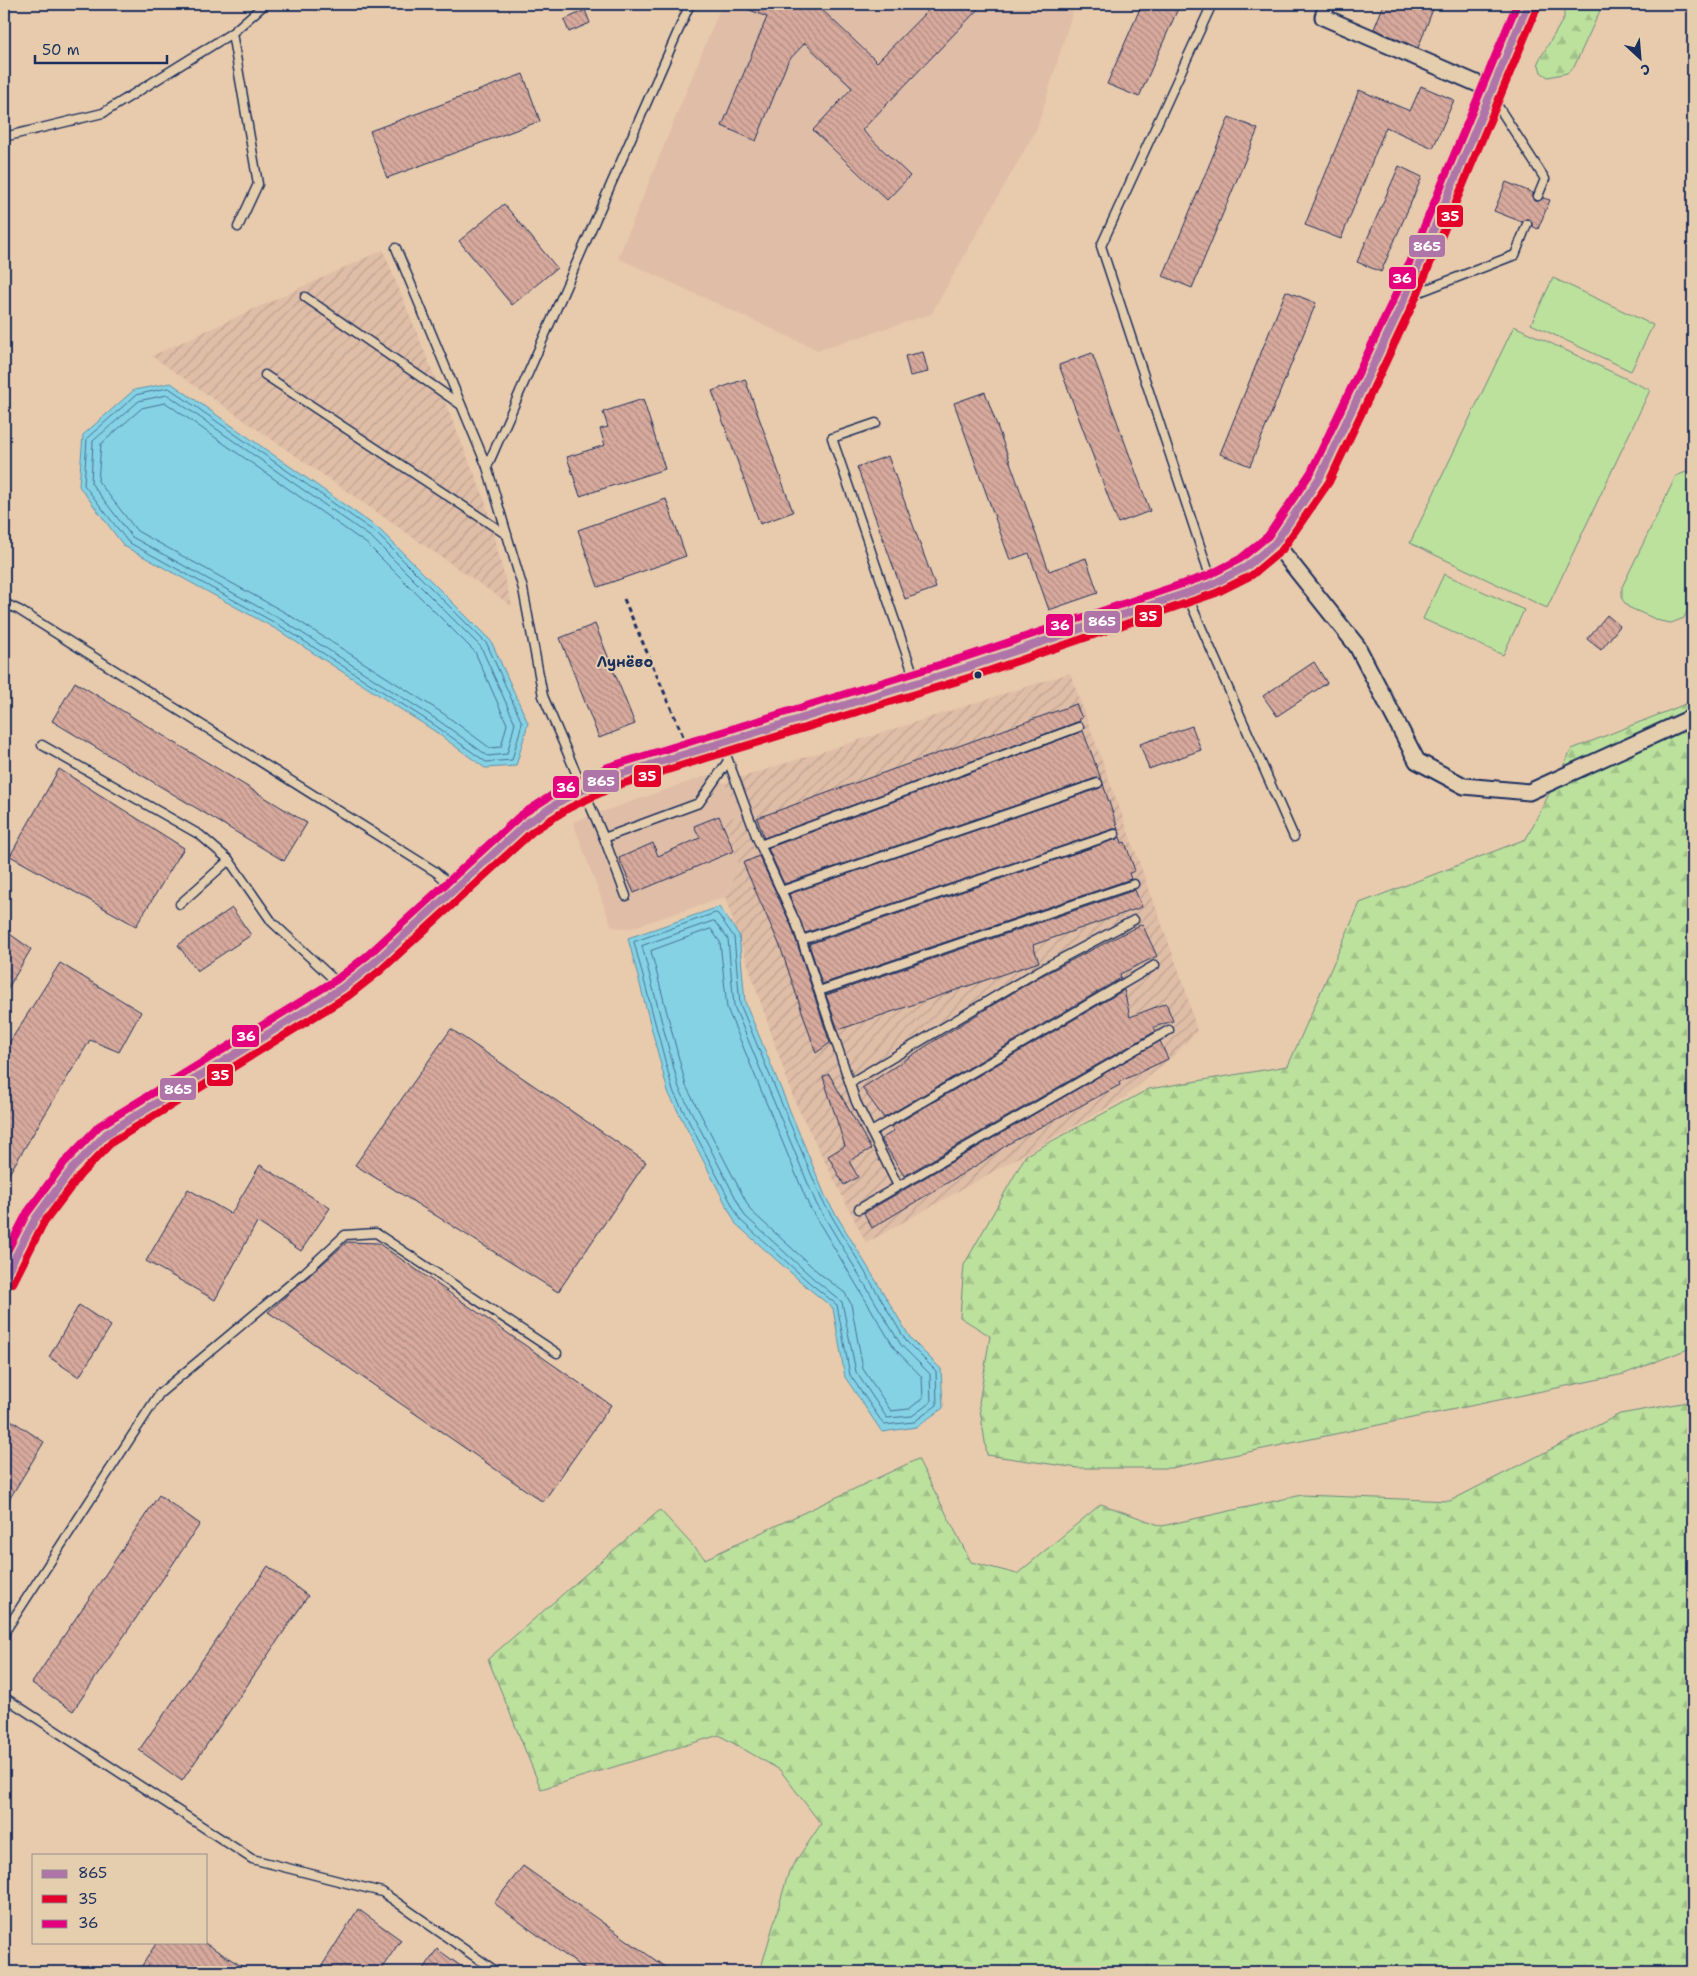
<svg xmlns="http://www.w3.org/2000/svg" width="1697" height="1976" viewBox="0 0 1697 1976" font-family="'Shantell Sans',sans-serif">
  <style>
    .built { fill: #dfbda7 }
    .industrial { fill: url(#industrial-furrows) }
    .green { fill: #bce19c; stroke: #6c887d }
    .forest { fill: url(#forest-firs); stroke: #6c887d }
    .water { fill: #85d2e4; stroke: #5b91ae }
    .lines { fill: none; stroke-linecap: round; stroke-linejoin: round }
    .shore { stroke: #457094; stroke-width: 1 }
    .building { fill: url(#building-back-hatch); stroke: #1b2f5e }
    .lane-casing { stroke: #1b2f5e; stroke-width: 11 }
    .street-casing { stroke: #1b2f5e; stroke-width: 19 }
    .secondary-casing { stroke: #1b2f5e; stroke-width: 25 }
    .path { stroke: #1b2f5e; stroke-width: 3; stroke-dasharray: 5 4; stroke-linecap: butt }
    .lane { stroke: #e5ceae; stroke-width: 8 }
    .street { stroke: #e5ceae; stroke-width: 15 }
    .secondary { stroke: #e5ceae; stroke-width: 21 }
    .bus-1-casing { stroke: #e5ceae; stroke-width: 11 }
    .bus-2-casing { stroke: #e5ceae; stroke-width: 11 }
    .bus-3-casing { stroke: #e5ceae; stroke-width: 11 }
    .bus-1 { stroke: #af75a9; stroke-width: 8 }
    .bus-2 { stroke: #e4002b; stroke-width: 8 }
    .bus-3 { stroke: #e5007d; stroke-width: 8 }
    .bus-dot { fill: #1b2f5e; stroke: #e5ceae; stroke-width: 2 }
    .labels { text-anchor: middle; stroke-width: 4; stroke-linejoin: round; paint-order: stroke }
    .quarter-label { font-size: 15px; font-weight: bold; fill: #1b2f5e; stroke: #e5ceae }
    .line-badge { stroke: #e5ceae; stroke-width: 2 }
    .badge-label { font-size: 14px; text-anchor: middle; font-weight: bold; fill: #fff }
  </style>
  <defs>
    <pattern id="industrial-furrows" width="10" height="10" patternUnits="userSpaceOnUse" patternTransform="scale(1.25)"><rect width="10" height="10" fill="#dfbda7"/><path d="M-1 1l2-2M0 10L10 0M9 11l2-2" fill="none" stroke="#bfa392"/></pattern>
    <pattern id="forest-firs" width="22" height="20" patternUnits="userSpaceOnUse" patternTransform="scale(1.25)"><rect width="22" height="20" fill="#bce19c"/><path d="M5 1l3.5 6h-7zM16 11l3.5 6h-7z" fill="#a1c189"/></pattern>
    <pattern id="building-back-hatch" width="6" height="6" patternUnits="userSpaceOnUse" patternTransform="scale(1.25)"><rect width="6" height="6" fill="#d8aa9d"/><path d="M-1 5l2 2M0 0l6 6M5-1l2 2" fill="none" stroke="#ae8b83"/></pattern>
  </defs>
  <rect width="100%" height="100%" fill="#e8caac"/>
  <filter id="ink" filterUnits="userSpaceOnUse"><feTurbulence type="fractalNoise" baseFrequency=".02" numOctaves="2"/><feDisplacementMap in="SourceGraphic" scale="10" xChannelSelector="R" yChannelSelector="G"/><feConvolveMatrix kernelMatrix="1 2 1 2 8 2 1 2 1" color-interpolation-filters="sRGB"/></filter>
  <g filter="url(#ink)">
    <g class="built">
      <path d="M 722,4 L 1075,4 L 1037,128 L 931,314 L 818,350 L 618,258 Z"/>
      <path d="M 709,775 L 724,783 L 742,813 L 725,822 L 739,866 L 725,897 L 630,928 L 612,927 L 573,822 Z"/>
    </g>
    <g class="industrial">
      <path d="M 383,250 L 484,498 L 512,606 L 152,356 Z"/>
      <path d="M 1070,673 L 1184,985 L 1197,1031 L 1173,1056 L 1124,1098 L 866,1243 L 794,1100 L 725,897 L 739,866 L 725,821 L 742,813 L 724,783 Z"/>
    </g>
    <g class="green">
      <path d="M 1553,278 L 1653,325 L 1631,371 L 1531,324 Z"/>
      <path d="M 1514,326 L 1650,390 L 1547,608 L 1410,543 Z"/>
      <path d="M 1686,472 L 1693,473 L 1693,598 L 1684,618 L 1671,623 L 1660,621 L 1628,607 L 1622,599 L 1622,587 L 1676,476 Z"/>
      <path d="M 1444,574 L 1524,610 L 1503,655 L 1423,619 Z"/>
    </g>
    <g class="forest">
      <path d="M 1564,4 L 1603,4 L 1574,67 L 1567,73 L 1548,77 L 1541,72 L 1538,62 L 1564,18 Z"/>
      <path d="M 1693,701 L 1693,1347 L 1624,1374 L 1171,1468 L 1078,1468 L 987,1455 L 979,1403 L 990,1336 L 960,1317 L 964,1265 L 1026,1155 L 1149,1089 L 1288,1066 L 1360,903 L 1526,839 L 1572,749 Z"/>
      <path d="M 1693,1401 L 1693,1972 L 762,1972 L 760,1971 L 789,1871 L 821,1824 L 780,1770 L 719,1735 L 541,1789 L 488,1659 L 660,1510 L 705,1559 L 918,1459 L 971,1562 L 1017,1574 L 1101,1504 L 1162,1526 L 1302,1495 L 1450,1501 L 1620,1414 Z"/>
    </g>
    <g class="water">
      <path d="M 171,383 L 379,529 L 491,641 L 528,723 L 516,766 L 485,768 L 433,730 L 276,629 L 124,546 L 79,486 L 83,435 L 134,390 Z"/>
      <path d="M 719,907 L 739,935 L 745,1002 L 826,1198 L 911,1339 L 941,1369 L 943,1408 L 916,1427 L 882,1432 L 845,1377 L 833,1308 L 807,1287 L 736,1224 L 668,1092 L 628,938 Z"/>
    </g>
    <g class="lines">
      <g class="shore">
        <path d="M 169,388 L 376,533 L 487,644 L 522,723 L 512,760 L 486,762 L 436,726 L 279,625 L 128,542 L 84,485 L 87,438 L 136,395 Z"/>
        <path d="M 168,395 L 372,538 L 481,647 L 515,723 L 507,754 L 488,756 L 439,721 L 282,620 L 132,537 L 91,483 L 93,441 L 139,401 Z"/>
        <path d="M 166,403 L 367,544 L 475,652 L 507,724 L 501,747 L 490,748 L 444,714 L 286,613 L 137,531 L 98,481 L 101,444 L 142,408 Z"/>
        <path d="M 716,913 L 718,914 L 734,937 L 740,1004 L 822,1200 L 906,1341 L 936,1371 L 937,1405 L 914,1422 L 884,1425 L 850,1375 L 837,1305 L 810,1283 L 740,1220 L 673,1091 L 634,942 Z"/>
        <path d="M 714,921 L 728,939 L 734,1006 L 816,1203 L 901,1345 L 930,1374 L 931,1402 L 912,1416 L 887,1418 L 856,1372 L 842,1302 L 814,1279 L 745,1216 L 679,1088 L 642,946 Z"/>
        <path d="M 711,929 L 720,942 L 727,1008 L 809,1206 L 895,1349 L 922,1377 L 923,1398 L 909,1409 L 891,1411 L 863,1369 L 851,1304 L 845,1293 L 819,1273 L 751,1211 L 686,1086 L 651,951 Z"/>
      </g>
    </g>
    <g class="building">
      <path d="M 735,4 L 797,4 L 810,10 L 816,4 L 877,62 L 934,4 L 983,4 L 862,130 L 910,176 L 887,200 L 813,130 L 852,88 L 805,43 L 788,61 L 756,141 L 722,126 L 767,17 Z"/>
      <path d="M 1142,4 L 1180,4 L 1139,97 L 1107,84 Z"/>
      <path d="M 1384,4 L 1435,4 L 1418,48 L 1374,29 Z"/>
      <path d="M 585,10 L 590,23 L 569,32 L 564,20 Z"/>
      <path d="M 523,74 L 540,121 L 387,178 L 370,131 Z"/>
      <path d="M 1421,86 L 1454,100 L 1433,148 L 1386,127 L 1341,239 L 1305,225 L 1359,90 L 1410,111 Z"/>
      <path d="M 1229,117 L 1258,129 L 1192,288 L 1163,276 Z"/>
      <path d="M 1399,166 L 1422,177 L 1381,272 L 1357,262 Z"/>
      <path d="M 1506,182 L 1533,193 L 1533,197 L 1535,201 L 1539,201 L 1543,198 L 1550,200 L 1538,229 L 1532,226 L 1532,223 L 1529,219 L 1526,219 L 1522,222 L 1494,211 Z"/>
      <path d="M 504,204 L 557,268 L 512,305 L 459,241 Z"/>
      <path d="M 1286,291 L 1316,303 L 1250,466 L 1220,454 Z"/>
      <path d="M 923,352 L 928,372 L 910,376 L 905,356 Z"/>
      <path d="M 1092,353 L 1150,511 L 1118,523 L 1059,365 Z"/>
      <path d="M 745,379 L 793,512 L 760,524 L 712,391 Z"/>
      <path d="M 985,392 L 1049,571 L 1086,558 L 1098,593 L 1049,610 L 1029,553 L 1010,560 L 954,403 Z"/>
      <path d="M 643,399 L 665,469 L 580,496 L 567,457 L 605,445 L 600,429 L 608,427 L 603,412 Z"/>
      <path d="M 888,456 L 936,588 L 905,599 L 857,467 Z"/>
      <path d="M 666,499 L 686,556 L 598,587 L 578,530 Z"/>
      <path d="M 1607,615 L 1620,626 L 1601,650 L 1587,639 Z"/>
      <path d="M 595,624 L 635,724 L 599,738 L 560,638 Z"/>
      <path d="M 1314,662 L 1327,683 L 1277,716 L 1263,696 Z"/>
      <path d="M 75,682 L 307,823 L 284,861 L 52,721 Z"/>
      <path d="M 1076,704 L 1082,718 L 1079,719 L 1080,721 L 764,838 L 757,818 Z"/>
      <path d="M 1192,726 L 1201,750 L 1149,769 L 1140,744 Z"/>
      <path d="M 1083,731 L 1101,779 L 1096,778 L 784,884 L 768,848 Z"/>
      <path d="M 59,769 L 184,848 L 136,926 L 10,856 Z"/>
      <path d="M 1103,784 L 1118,829 L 1113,829 L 805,933 L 789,894 L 1100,788 Z"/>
      <path d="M 719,816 L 734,851 L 634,893 L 619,858 L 653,843 L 658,856 L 700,838 L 694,826 Z"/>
      <path d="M 1120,837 L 1122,843 L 1125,842 L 1135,871 L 1129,873 L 1131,879 L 822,984 L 809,944 L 1117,839 Z"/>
      <path d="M 759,856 L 791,925 L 830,1043 L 816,1053 L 780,946 L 743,863 Z"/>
      <path d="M 1135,890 L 1142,907 L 1033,945 L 1039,962 L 838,1030 L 826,995 Z"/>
      <path d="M 232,908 L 251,935 L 197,971 L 178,945 Z"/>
      <path d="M 1142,924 L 1157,956 L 1120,974 L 1121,978 L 884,1118 L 862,1088 L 934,1041 L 1037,978 Z"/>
      <path d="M 4,930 L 31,949 L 4,995 Z"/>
      <path d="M 60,963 L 141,1012 L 119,1052 L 90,1040 L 4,1182 L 4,1051 Z"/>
      <path d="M 1124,990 L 1130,1017 L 1166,1003 L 1173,1021 L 1154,1027 L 1156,1031 L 904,1176 L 881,1139 L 894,1131 L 891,1127 Z"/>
      <path d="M 451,1029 L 646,1162 L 558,1292 L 355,1165 Z"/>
      <path d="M 1160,1041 L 1168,1059 L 1119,1082 L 1120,1085 L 1008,1144 L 982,1162 L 872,1228 L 864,1213 Z"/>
      <path d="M 829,1074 L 871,1149 L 849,1161 L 858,1177 L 844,1185 L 828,1156 L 845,1146 L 823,1077 Z"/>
      <path d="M 260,1165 L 330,1208 L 301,1251 L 257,1222 L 215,1300 L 146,1261 L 188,1189 L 231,1214 Z"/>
      <path d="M 347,1242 L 378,1243 L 611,1405 L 543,1502 L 268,1312 Z"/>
      <path d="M 79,1305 L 111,1326 L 79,1377 L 49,1357 Z"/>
      <path d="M 11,1420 L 44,1442 L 4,1508 L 4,1433 Z"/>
      <path d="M 159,1495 L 200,1524 L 73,1711 L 32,1683 Z"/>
      <path d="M 268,1566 L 308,1596 L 182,1781 L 139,1750 Z"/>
      <path d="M 523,1866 L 672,1972 L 588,1972 L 494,1903 Z"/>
      <path d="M 358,1909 L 401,1940 L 379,1972 L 318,1972 Z"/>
      <path d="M 157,1942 L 203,1942 L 251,1972 L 138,1972 Z"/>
      <path d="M 437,1949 L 469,1972 L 422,1972 Z"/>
    </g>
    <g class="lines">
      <g class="lane-casing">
        <g id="lane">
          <path d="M 690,4 L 487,467 L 523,589 L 543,696 L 604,838 L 699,803 L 728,761"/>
          <path d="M 1212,4 L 1101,246 L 1212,582"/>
          <path d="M 232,33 L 258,184 L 238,227"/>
          <path d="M 1492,97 L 1545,179 L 1538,196"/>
          <path d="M 4,137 L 103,113 L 232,33 L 265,4"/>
          <path d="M 396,248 L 487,467"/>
          <path d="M 1409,296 L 1515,255 L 1527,224"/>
          <path d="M 305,297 L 461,405"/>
          <path d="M 265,375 L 507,535"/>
          <path d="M 876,423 L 832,438 L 916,682"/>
          <path d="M 1187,595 L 1294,837"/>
          <path d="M 4,603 L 19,610 L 436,872 L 454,888"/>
          <path d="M 722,744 L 757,838 L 796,923 L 856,1102 L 898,1186"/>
          <path d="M 42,745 L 200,835 L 229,860 L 272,922 L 341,986"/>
          <path d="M 604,838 L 626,896"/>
          <path d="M 760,845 L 1079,727"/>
          <path d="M 781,891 L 1098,783"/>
          <path d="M 180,904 L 229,860"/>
          <path d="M 802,940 L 1115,834"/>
          <path d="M 819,991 L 1134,884"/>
          <path d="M 850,1083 L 1040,970 L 1134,920"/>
          <path d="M 871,1132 L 1155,965"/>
          <path d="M 859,1209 L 1169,1030"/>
          <path d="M 4,1633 L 159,1394 L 305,1272 L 345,1235 L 376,1233 L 557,1353"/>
          <path d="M 4,1697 L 252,1859 L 382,1892 L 497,1972"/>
        </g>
      </g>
      <g class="street-casing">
        <g id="street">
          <path d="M 1327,4 L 1323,17 L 1492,90"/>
          <path d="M 1275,543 L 1357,646 L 1417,761 L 1464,786 L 1529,792 L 1693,717"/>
        </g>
      </g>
      <g class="secondary-casing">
        <path id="secondary" d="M 4,1278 L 35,1219 L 72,1169 L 106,1134 L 342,988 L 374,963 L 527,823 L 564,799 L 611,777 L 968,667 L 1213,584 L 1246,567 L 1275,543 L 1320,477 L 1405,298 L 1528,4"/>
      </g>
      <path class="path" d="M 624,599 L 683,736"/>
      <use href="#lane" class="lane"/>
      <use href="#street" class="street"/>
      <use href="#secondary" class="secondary"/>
      <g class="bus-1-casing">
        <path id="bus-1" d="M 4,1278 L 35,1219 L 72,1169 L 106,1134 L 342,988 L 374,963 L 527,823 L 564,799 L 611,777 L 968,667 L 1213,584 L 1246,567 L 1275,543 L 1320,477 L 1405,298 L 1528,4"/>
      </g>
      <g class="bus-2-casing">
        <path id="bus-2" d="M 13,1283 L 43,1224 L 80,1175 L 112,1142 L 348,996 L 381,970 L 533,831 L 569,808 L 615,786 L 971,677 L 1216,593 L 1252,575 L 1282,550 L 1329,482 L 1414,302 L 1537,8"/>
      </g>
      <g class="bus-3-casing">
        <path id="bus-3" d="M 4,1257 L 27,1213 L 64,1163 L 99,1126 L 336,980 L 368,955 L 521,815 L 560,790 L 608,767 L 965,657 L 1209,575 L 1240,559 L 1268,536 L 1311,472 L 1396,294 L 1517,4"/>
      </g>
      <use href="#bus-1" class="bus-1"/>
      <use href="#bus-2" class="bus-2"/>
      <use href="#bus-3" class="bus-3"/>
    </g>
  </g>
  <circle class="bus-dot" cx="978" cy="675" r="4.5"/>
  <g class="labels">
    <g class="quarter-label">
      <text x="625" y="667">Лунёво</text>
    </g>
  </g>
  <g class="line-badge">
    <rect x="1436" y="204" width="28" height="24" rx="5" fill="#e4002b"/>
    <rect x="1408" y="234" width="38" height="24" rx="5" fill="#af75a9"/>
    <rect x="1388" y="266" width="29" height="24" rx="5" fill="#e5007d"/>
    <rect x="1134" y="604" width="29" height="24" rx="5" fill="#e4002b"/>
    <rect x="1083" y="610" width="38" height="24" rx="5" fill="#af75a9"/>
    <rect x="1045" y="613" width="29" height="24" rx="5" fill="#e5007d"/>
    <rect x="633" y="764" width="29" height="24" rx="5" fill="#e4002b"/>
    <rect x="582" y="769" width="38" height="24" rx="5" fill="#af75a9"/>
    <rect x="552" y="775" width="28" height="24" rx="5" fill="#e5007d"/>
    <rect x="231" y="1024" width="29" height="24" rx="5" fill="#e5007d"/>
    <rect x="206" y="1063" width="28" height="24" rx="5" fill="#e4002b"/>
    <rect x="159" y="1077" width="38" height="24" rx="5" fill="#af75a9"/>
  </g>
  <g class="badge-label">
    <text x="1450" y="221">35</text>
    <text x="1427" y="251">865</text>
    <text x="1402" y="283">36</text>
    <text x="1148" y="621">35</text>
    <text x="1102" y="626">865</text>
    <text x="1060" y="630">36</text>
    <text x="647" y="781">35</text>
    <text x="601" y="786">865</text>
    <text x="566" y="792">36</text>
    <text x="246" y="1041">36</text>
    <text x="220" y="1080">35</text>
    <text x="178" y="1094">865</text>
  </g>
  <rect width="1697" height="1976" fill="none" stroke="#e5ceae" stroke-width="20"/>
  <rect x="10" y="10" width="1677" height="1956" fill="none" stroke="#1b2f5e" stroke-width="2" filter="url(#ink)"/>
  <rect x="32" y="1854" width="175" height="90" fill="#e5ceae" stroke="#948e8e"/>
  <rect x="42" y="1870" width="25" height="8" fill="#af75a9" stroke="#948e8e"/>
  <text x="78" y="1878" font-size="15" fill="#1b2f5e">865</text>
  <rect x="42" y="1895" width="25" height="8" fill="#e4002b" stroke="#948e8e"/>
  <text x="78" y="1904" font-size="15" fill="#1b2f5e">35</text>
  <rect x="42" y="1920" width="25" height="8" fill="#e5007d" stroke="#948e8e"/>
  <text x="78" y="1928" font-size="15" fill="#1b2f5e">36</text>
  <g transform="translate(1640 58) rotate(154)" stroke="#e5ceae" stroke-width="4" paint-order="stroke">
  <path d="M0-4L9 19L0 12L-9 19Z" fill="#1b2f5e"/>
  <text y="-8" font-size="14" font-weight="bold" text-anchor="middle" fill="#1b2f5e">С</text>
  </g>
  <path d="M35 55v8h132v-8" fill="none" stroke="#1b2f5e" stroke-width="2.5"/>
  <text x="42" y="55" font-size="15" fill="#1b2f5e" stroke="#e5ceae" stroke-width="4" paint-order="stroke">50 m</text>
</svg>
